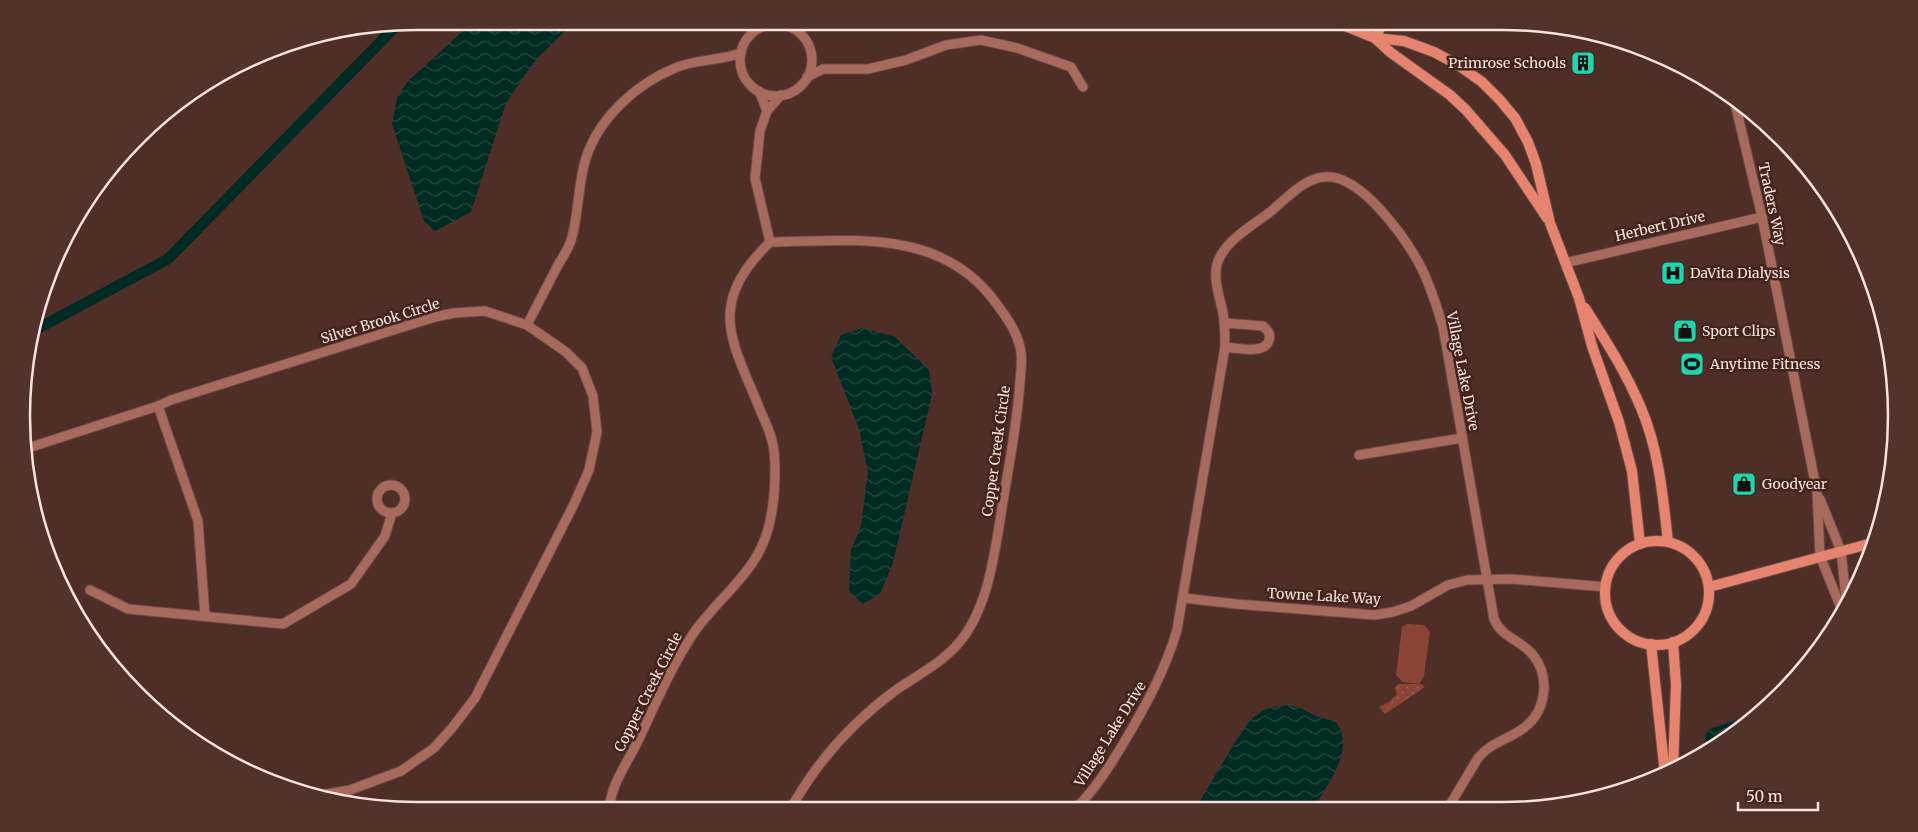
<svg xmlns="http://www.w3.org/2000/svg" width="1918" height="832" viewBox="0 0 1918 832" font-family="Merriweather,serif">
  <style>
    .grass { fill: #8b4435 }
    .park { fill: url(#park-dots) }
    .water { fill: url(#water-waves) }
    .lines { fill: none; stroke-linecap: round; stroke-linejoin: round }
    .canal { stroke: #002b22; stroke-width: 11 }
    .street-casing { stroke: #694b44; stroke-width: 11 }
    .secondary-casing { stroke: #694b44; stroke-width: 12 }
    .street { stroke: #a86a5c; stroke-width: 9 }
    .secondary { stroke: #e6846f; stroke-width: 10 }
    .labels { text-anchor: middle; stroke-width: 5; stroke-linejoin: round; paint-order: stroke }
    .poi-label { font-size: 14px; fill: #f8e3de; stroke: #43241d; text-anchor: start }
    .street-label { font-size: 14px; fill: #f8e3de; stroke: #43241d }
    .rim { fill: none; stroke: #f8e3de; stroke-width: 2.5 }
  </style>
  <defs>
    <pattern id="park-dots" width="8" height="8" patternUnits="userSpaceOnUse" patternTransform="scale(1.25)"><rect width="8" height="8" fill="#8b4435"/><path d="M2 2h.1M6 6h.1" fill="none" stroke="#9c5f52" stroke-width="1.8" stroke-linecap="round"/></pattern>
    <pattern id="water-waves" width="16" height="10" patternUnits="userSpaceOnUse" patternTransform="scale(1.25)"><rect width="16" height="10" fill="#002b22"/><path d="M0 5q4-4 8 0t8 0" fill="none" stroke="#264a42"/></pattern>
  </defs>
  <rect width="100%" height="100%" fill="#4e2e27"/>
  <path class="grass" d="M 1407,624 L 1424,625 L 1430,632 L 1424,676 L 1419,684 L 1402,682 L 1396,675 L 1402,627 Z"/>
  <path class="park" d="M 1398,684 L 1421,684 L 1425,687 L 1385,714 L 1379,707 L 1389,702 L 1397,694 L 1395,688 Z"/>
  <g class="water">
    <path d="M 474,21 L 578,21 L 567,29 L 534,62 L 506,103 L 471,212 L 435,231 L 424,221 L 392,124 L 397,98 L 407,82 Z"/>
    <path d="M 862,328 L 895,337 L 929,370 L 932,394 L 893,563 L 880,594 L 863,604 L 849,591 L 851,550 L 861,526 L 868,472 L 859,429 L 831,357 L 841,335 Z"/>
    <path d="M 1289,705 L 1300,708 L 1318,717 L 1335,721 C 1357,748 1328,783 1314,808 L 1196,808 L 1235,742 L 1251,719 L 1264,710 L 1273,707 Z"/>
    <path d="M 1753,716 L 1754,718 L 1743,729 L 1705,751 L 1706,734 L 1709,729 L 1746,717 Z"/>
  </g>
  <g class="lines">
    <path class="canal" d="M 31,332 L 168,259 L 398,24"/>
    <g class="street-casing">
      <g id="street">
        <circle cx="776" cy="60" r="36"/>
        <path d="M 807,77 L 823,69 L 868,69 L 906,60 L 946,45 L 981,40 L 1017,48 L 1071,67 L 1083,87"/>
        <path d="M 759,91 L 767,111"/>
        <path d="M 1734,99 L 1762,217 L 1817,492 L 1820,556 L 1841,608"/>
        <path d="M 770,242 L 755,178 L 760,131 L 767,111 L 781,95"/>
        <path d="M 1565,263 L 1762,217"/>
        <path d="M 527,325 C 537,306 547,286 557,267 C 562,258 570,247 572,237 C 579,211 578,183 586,158 C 599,118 636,84 675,68 C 696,59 719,61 741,53"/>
        <path d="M 1225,347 C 1236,348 1266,355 1269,340 C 1271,334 1268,330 1263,326 L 1225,323"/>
        <path d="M 158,406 L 198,521 L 205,616"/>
        <path d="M 25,449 L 158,406 L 171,400 L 435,317 L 454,313 L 485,311 L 527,325 L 566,352 L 582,368 L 593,396 L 597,432 L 589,470 L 574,504 L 475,698 L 452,728 L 434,748 L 401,771 L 350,790 L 321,795"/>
        <path d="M 1359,455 L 1462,438"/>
        <circle cx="391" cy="499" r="14"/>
        <path d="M 1820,499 L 1841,551 L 1846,598"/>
        <path d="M 90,590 L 128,609 L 283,624 L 351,584 L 385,536 L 392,513"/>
        <path d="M 1183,598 L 1236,604 L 1374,615 L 1393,612 L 1411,606 L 1448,585 L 1467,580 L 1511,579 L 1606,587"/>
        <path d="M 1075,809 C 1095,790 1109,767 1123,744 C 1145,707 1165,671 1177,630 L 1225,347 C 1225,336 1225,324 1223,313 C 1220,298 1213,280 1217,264 C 1224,241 1252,226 1270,212 C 1286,199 1303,179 1324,177 C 1361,173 1407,240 1422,269 C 1431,288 1437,307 1443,327 L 1494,619 C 1502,638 1521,640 1533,655 C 1550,676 1547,710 1525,727 C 1509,740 1492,741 1478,758 L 1448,808"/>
        <path d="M 609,810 C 610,803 611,795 614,788 C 620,772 630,757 638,741 C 655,705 671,667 693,634 C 722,592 762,571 771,516 C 775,497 777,458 772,441 C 770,431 765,422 761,412 C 732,340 705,306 770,242 C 851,241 938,228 993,299 C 1004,314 1016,329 1020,347 C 1023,357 1021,370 1020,381 C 1018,417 1011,453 1005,490 C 996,538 992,607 957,645 C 940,664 916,676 896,690 C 851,723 817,761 790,810"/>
      </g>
    </g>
    <g class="secondary-casing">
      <g id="secondary">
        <path d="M 1333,21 L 1375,38 L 1404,41 L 1434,52 L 1458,65 L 1482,82 L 1500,100 L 1515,118 L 1528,142 L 1536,164 L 1550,223 L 1579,298 L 1592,346 L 1619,422 L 1632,471 L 1640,544"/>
        <path d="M 1375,38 L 1390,52 L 1450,95 L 1466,110 L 1505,155 L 1547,218"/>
        <path d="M 1375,38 L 1384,21"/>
        <path d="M 1585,308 C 1606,341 1626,372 1641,408 C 1659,450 1663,497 1668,542"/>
        <circle cx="1657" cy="593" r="52"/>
        <path d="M 1709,587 L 1876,542"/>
        <path d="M 1651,644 L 1665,774"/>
        <path d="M 1673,769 L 1676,685 L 1673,642"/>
      </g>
    </g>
    <use href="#street" class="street"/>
    <use href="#secondary" class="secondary"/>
  </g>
  <defs>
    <g id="building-square" transform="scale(1.25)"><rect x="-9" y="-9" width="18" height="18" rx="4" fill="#21d5af" stroke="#43241d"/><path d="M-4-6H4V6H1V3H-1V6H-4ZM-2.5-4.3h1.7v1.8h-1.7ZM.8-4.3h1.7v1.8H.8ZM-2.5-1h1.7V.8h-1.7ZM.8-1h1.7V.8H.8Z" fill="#111"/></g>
    <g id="hospital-square" transform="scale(1.25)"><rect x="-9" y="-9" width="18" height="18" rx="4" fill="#21d5af" stroke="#43241d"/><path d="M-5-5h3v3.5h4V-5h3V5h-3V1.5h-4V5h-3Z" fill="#111"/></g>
    <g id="shop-square" transform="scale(1.25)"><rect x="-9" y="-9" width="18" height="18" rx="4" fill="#21d5af" stroke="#43241d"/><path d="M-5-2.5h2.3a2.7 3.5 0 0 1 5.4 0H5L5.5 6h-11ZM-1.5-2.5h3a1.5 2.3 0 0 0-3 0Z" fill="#111"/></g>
    <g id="stadium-square" transform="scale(1.25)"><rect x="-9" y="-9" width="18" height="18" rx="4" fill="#21d5af" stroke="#43241d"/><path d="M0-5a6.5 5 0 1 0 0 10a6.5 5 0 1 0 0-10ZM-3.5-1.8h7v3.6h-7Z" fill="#111"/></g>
  </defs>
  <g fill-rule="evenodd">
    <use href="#building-square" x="1583" y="63"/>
    <use href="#hospital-square" x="1673" y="273"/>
    <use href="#shop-square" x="1685" y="331"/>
    <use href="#stadium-square" x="1692" y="364"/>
    <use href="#shop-square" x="1744" y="484"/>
  </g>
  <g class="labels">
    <g class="poi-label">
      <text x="1566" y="68" text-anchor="end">Primrose Schools</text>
      <text x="1690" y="278">DaVita Dialysis</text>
      <text x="1702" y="336">Sport Clips</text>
      <text x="1710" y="369">Anytime Fitness</text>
      <text x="1762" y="489">Goodyear</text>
    </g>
    <g class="street-label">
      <text transform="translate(1772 204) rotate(78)" y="5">Traders Way</text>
      <text transform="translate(1660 226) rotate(-13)" y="5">Herbert Drive</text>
      <text transform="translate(380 321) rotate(-17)" y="5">Silver Brook Circle</text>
      <text transform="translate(1463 371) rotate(79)" y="5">Village Lake Drive</text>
      <text transform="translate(996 451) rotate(-82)" y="5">Copper Creek Circle</text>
      <text transform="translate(1324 596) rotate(3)" y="5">Towne Lake Way</text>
      <text transform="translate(648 692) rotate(-63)" y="5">Copper Creek Circle</text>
      <text transform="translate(1110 734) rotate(-58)" y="5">Village Lake Drive</text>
    </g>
  </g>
  <path d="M0 0H1918V832H0ZM416 30H1502A386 386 0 0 1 1888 416V416A386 386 0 0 1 1502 802H416A386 386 0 0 1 30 416V416A386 386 0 0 1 416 30Z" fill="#51332c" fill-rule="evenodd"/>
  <path class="rim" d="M416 30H1502A386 386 0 0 1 1888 416V416A386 386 0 0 1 1502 802H416A386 386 0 0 1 30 416V416A386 386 0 0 1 416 30Z"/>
  <path d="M1738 802v8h80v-8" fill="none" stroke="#f8e3de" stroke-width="2.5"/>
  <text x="1746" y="802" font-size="15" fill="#f8e3de" stroke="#43241d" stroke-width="4" paint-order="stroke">50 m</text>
</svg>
